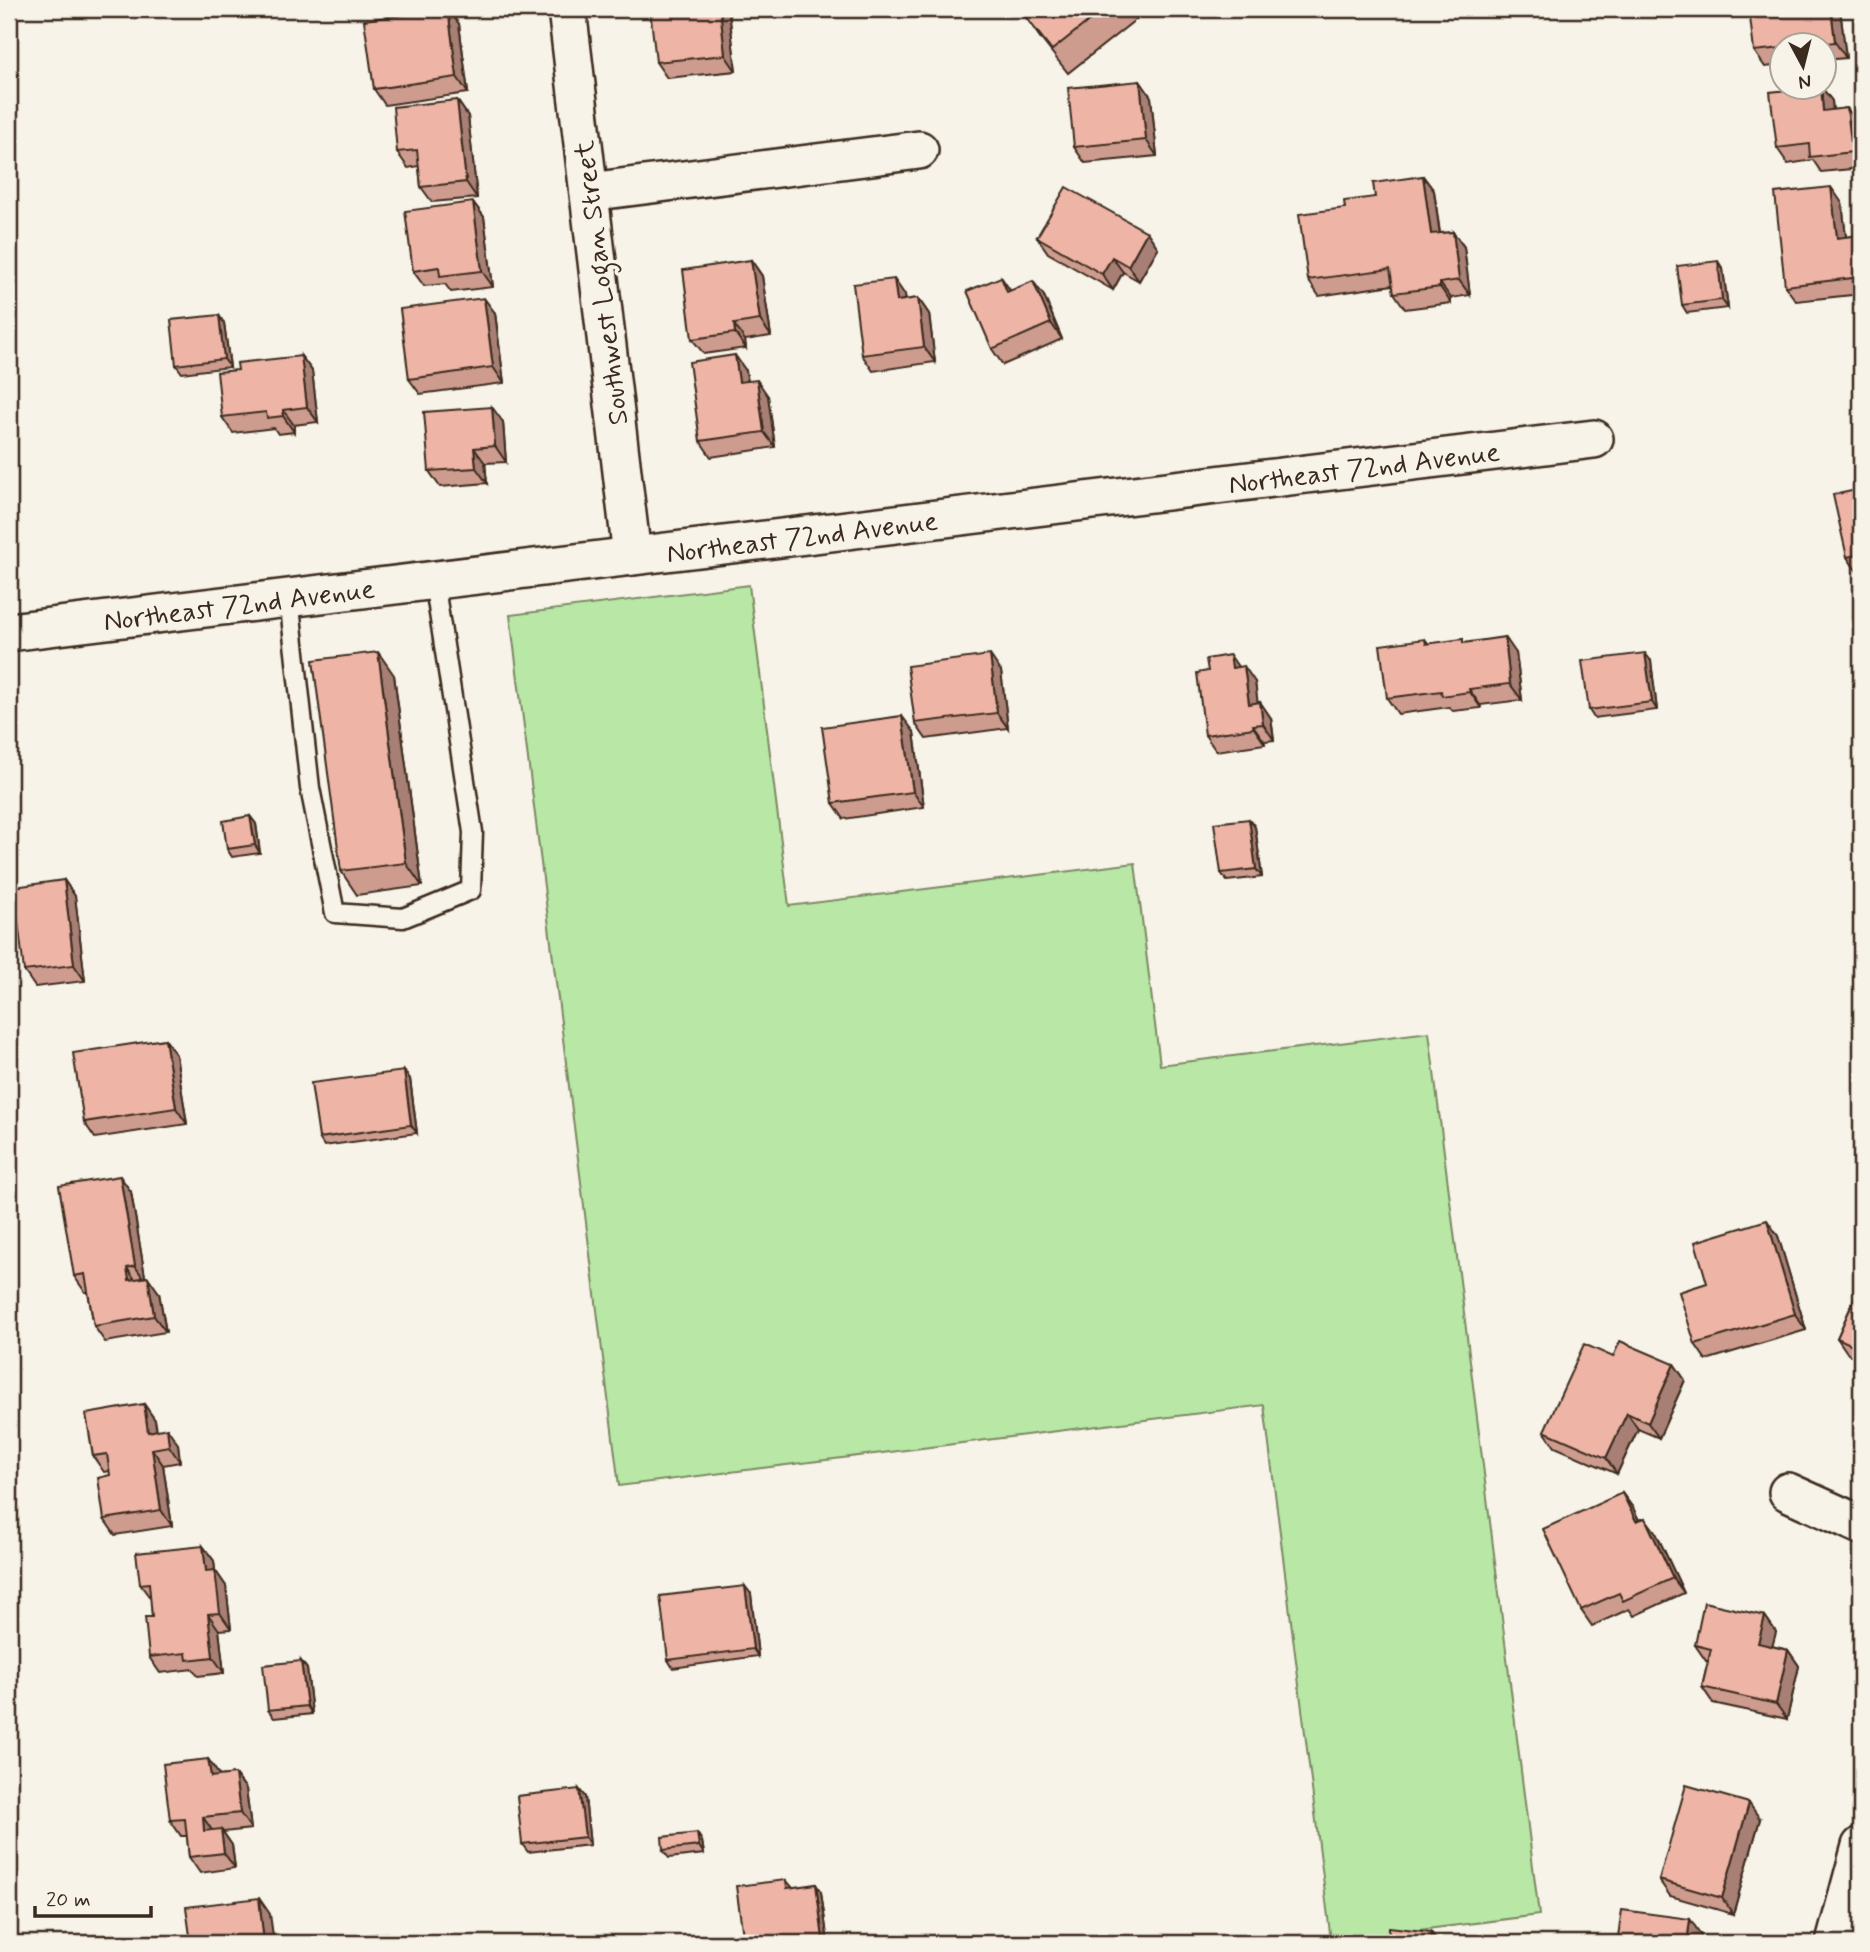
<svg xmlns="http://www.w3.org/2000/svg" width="1870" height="1952" viewBox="0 0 1870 1952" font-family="Mynerve,sans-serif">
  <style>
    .green { fill: #b9e7a6; stroke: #7a8862; stroke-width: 2 }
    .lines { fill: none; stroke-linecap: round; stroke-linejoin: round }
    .lane-casing { stroke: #3b2a1e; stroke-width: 23 }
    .street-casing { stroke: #3b2a1e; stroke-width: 42 }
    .lane { stroke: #f7f3e8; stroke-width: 18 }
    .street { stroke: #f7f3e8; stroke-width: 37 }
    .wall { fill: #cd9c8f; stroke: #3b2a1e; stroke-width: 2 }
    .shaded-wall { fill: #a77f74; stroke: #3b2a1e; stroke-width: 2 }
    .building { fill: #eeb5a6; stroke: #3b2a1e; stroke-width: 2 }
    .labels { text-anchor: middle; stroke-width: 7; stroke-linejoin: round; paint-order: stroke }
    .street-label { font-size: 28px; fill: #3b2a1e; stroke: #f7f3e8 }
  </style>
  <rect width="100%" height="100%" fill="#f7f3e8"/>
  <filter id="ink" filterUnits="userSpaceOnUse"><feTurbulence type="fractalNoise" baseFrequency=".0143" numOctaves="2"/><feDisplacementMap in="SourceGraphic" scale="14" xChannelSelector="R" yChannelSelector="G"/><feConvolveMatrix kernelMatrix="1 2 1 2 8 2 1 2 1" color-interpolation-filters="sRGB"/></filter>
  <g filter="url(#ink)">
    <path class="green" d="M 749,585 L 789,906 L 1135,863 L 1160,1065 L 1429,1032 L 1539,1915 L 1331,1941 L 1264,1405 L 619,1486 L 510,615 Z"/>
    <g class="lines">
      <g class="lane-casing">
        <path id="lane" d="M 289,598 L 310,788 L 335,913 L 403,918 L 471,890 L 473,832 L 434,581"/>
      </g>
      <g class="street-casing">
        <g id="street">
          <path d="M 567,9 L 632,556"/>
          <path d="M 589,192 L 919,150"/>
          <path d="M 9,632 L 1594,439"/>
          <path d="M 1788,1492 L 1861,1525"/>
          <path d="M 1835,1943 L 1861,1846"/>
        </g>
      </g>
      <use href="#lane" class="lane"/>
      <use href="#street" class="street"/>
    </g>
    <g class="wall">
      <path d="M 834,9 L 884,9 L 838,14 Z"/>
      <path d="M 1034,9 L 1149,9 L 1068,73 L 1041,39 L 1025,16 Z"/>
      <path d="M 1840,9 L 1846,58 L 1824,60 L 1824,46 L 1782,46 L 1782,65 L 1765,67 L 1754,51 Z"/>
      <path d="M 729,12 L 736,71 L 667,78 L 656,62 Z"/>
      <path d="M 459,24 L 468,93 L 385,105 L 374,89 Z"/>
      <path d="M 1140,81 L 1151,97 L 1157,156 L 1085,163 L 1074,147 Z"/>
      <path d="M 1804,88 L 1822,88 L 1832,101 L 1833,110 L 1847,108 L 1858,124 L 1861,155 L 1861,168 L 1821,172 L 1813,160 L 1788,164 L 1777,148 Z"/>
      <path d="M 457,100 L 468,116 L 477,198 L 432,202 L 421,187 L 419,166 L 408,168 L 397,152 Z"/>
      <path d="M 1423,176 L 1434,191 L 1440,233 L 1453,232 L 1464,247 L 1470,295 L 1451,298 L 1451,303 L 1405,309 L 1394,293 L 1393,285 L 1319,296 L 1308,280 L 1345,208 L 1375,197 Z"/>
      <path d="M 473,202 L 484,217 L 493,287 L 451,292 L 445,284 L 424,286 L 413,271 Z"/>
      <path d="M 1842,203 L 1846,237 L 1861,235 L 1861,294 L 1796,301 L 1785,286 Z"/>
      <path d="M 1147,232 L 1158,248 L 1139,281 L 1123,272 L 1113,290 L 1048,253 L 1037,237 Z"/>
      <path d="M 751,260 L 762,276 L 771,336 L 745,340 L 746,348 L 704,354 L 692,339 Z"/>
      <path d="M 1723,269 L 1728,308 L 1687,313 L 1682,305 Z"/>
      <path d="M 1001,277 L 1010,291 L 1044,296 L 1062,339 L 1003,365 L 992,349 Z"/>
      <path d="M 905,295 L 906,300 L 918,298 L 929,314 L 935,362 L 873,371 L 862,355 Z"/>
      <path d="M 495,313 L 504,383 L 420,394 L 409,379 Z"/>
      <path d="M 224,323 L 230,367 L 182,373 L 176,365 Z"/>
      <path d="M 301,356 L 312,371 L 318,422 L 294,425 L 294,432 L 278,434 L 274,428 L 233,433 L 222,417 L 238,370 Z"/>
      <path d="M 746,371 L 748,381 L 768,396 L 775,447 L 711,457 L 700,441 Z"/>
      <path d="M 503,422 L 506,462 L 485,463 L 487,483 L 440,487 L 429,471 Z"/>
      <path d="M 1861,489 L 1861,572 L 1858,573 L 1847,557 Z"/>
      <path d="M 1425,639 L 1429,644 L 1465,643 L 1516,653 L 1522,700 L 1480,705 L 1481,708 L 1453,711 L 1449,707 L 1398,714 L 1387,698 Z"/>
      <path d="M 1651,661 L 1657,710 L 1594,718 L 1589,710 Z"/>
      <path d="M 1238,667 L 1255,682 L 1257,703 L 1260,702 L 1271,718 L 1274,740 L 1264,741 L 1265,744 L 1216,751 L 1205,735 Z"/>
      <path d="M 1001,671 L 1008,728 L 926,739 L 915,723 Z"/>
      <path d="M 394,675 L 422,886 L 357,895 L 341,871 Z"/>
      <path d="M 914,732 L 924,807 L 844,819 L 833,803 Z"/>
      <path d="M 250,816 L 256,824 L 260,853 L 232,857 L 227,849 Z"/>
      <path d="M 1249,819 L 1255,827 L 1262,877 L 1227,881 L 1221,873 Z"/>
      <path d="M 64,880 L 75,896 L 85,981 L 35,987 L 24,971 Z"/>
      <path d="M 165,1039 L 176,1055 L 187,1124 L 95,1138 L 84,1122 Z"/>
      <path d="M 404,1071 L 410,1079 L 417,1133 L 324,1146 L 319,1138 Z"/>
      <path d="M 131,1192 L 145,1277 L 159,1293 L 166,1332 L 105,1342 L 94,1326 L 88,1292 L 85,1292 L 74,1276 Z"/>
      <path d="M 1778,1236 L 1806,1330 L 1706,1360 L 1695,1344 L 1707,1283 Z"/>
      <path d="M 1861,1284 L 1861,1360 L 1848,1354 L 1837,1338 Z"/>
      <path d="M 1613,1357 L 1674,1364 L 1685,1380 L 1659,1438 L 1638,1429 L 1617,1474 L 1555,1447 L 1544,1431 Z"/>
      <path d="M 144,1404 L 155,1420 L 157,1430 L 178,1444 L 180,1462 L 163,1465 L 172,1526 L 115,1535 L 104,1519 L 110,1475 L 110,1471 L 104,1472 L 93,1456 Z"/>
      <path d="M 1622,1493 L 1633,1508 L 1639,1520 L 1645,1518 L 1656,1533 L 1684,1593 L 1634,1616 L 1629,1609 L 1592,1626 L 1581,1610 Z"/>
      <path d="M 203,1546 L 214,1561 L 215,1570 L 226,1586 L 231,1629 L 219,1630 L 224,1673 L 198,1676 L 193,1669 L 160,1673 L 149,1657 L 152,1617 L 151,1599 L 140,1584 Z"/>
      <path d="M 751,1594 L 758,1656 L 673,1668 L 668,1660 Z"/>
      <path d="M 1765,1616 L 1776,1632 L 1772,1646 L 1788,1650 L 1799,1666 L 1787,1719 L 1713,1703 L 1702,1687 L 1708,1661 L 1706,1661 L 1695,1645 Z"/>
      <path d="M 301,1661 L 307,1669 L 312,1714 L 274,1718 L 268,1710 Z"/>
      <path d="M 208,1759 L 219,1776 L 235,1774 L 246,1789 L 251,1829 L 223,1832 L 232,1845 L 235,1868 L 200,1873 L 189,1857 L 187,1836 L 181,1836 L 170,1820 Z"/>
      <path d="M 579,1789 L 585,1797 L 590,1845 L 528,1852 L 522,1844 Z"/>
      <path d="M 1760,1819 L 1733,1914 L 1670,1896 L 1659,1880 Z"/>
      <path d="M 697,1833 L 702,1841 L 704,1854 L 669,1858 L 663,1850 Z"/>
      <path d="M 786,1880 L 792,1887 L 821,1892 L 828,1943 L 744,1943 Z"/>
    </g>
    <g class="shaded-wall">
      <path d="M 448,9 L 459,24 L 468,93 L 457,77 Z"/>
      <path d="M 720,9 L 727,9 L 729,12 L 736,71 L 725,55 Z"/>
      <path d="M 1831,9 L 1840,9 L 1846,58 L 1835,42 Z"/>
      <path d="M 1140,81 L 1151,97 L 1157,156 L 1146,140 Z"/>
      <path d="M 1821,88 L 1822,88 L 1832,101 L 1834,127 L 1823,111 Z"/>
      <path d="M 457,100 L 468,116 L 477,198 L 466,182 Z"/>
      <path d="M 1847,108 L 1858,124 L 1861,165 L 1852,152 Z"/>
      <path d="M 1423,176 L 1434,191 L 1442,250 L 1431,234 Z"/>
      <path d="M 1831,187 L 1842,203 L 1848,254 L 1837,238 Z"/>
      <path d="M 473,202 L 484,217 L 493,287 L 482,271 Z"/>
      <path d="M 1147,232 L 1158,248 L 1139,281 L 1128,266 Z"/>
      <path d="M 1453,232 L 1464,247 L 1470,295 L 1459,280 Z"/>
      <path d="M 1112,257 L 1123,272 L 1113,290 L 1102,274 Z"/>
      <path d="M 751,260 L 762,276 L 771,336 L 760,320 Z"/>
      <path d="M 1718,261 L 1723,269 L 1728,308 L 1722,300 Z"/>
      <path d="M 1001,277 L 1012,293 L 1007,292 Z"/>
      <path d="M 894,279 L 905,295 L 908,316 L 897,301 Z"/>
      <path d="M 1033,281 L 1044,296 L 1062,339 L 1051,323 Z"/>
      <path d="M 1440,283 L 1451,298 L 1451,303 L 1440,287 Z"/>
      <path d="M 484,298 L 495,313 L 504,383 L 493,367 Z"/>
      <path d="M 918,298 L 929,314 L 935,362 L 924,347 Z"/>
      <path d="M 219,315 L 224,323 L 230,367 L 224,359 Z"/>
      <path d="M 734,324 L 745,340 L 746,348 L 735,333 Z"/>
      <path d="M 735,355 L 746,371 L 750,398 L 739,382 Z"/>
      <path d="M 301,356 L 312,371 L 318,422 L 307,407 Z"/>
      <path d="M 757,380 L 768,396 L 775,447 L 764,432 Z"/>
      <path d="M 492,407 L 503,422 L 506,462 L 495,446 Z"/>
      <path d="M 283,410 L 294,425 L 294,432 L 283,416 Z"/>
      <path d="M 474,448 L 485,463 L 487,483 L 476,468 Z"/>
      <path d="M 1505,637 L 1516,653 L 1522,700 L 1510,684 Z"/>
      <path d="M 378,652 L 394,675 L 422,886 L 406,863 Z"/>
      <path d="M 1645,653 L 1651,661 L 1657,710 L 1652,702 Z"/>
      <path d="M 990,655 L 1001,671 L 1008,728 L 997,713 Z"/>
      <path d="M 1230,655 L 1241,671 L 1232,668 Z"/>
      <path d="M 1244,666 L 1255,682 L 1260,720 L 1249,704 Z"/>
      <path d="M 1469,689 L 1480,705 L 1481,708 L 1470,692 Z"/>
      <path d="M 1260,702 L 1271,718 L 1274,740 L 1263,724 Z"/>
      <path d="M 902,716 L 914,732 L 924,807 L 913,792 Z"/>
      <path d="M 1253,725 L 1264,741 L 1265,744 L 1254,728 Z"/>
      <path d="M 250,816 L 256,824 L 260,853 L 255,845 Z"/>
      <path d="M 1249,819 L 1255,827 L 1262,877 L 1256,869 Z"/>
      <path d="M 64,880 L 75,896 L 85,981 L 74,965 Z"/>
      <path d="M 165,1039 L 176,1055 L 187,1124 L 176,1108 Z"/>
      <path d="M 404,1071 L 410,1079 L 417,1133 L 411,1125 Z"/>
      <path d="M 120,1176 L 131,1192 L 146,1282 L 135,1266 Z"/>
      <path d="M 1767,1220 L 1778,1236 L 1806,1330 L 1795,1314 Z"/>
      <path d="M 127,1268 L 138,1284 L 129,1280 Z"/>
      <path d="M 148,1277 L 159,1293 L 166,1332 L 154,1316 Z"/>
      <path d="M 1674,1364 L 1685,1380 L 1659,1438 L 1648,1423 Z"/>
      <path d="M 144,1404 L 155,1420 L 159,1448 L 148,1432 Z"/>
      <path d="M 1627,1413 L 1638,1429 L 1617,1474 L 1606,1458 Z"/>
      <path d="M 167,1428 L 178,1444 L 180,1462 L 169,1446 Z"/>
      <path d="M 152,1449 L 163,1465 L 172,1526 L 161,1510 Z"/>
      <path d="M 1622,1493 L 1633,1508 L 1647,1537 L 1636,1521 Z"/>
      <path d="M 1645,1518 L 1656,1533 L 1684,1593 L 1673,1578 Z"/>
      <path d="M 203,1546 L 214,1561 L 215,1570 L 226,1586 L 231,1629 L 220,1613 L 206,1571 Z"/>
      <path d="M 745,1586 L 751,1594 L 758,1656 L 753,1649 Z"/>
      <path d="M 208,1614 L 219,1630 L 224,1673 L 213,1657 Z"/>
      <path d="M 1765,1616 L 1776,1632 L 1769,1659 L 1758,1643 Z"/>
      <path d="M 1788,1650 L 1799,1666 L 1787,1719 L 1776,1704 Z"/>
      <path d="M 301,1661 L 307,1669 L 312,1714 L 307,1706 Z"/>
      <path d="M 208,1759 L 219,1775 L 222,1792 L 211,1777 Z"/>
      <path d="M 235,1774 L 246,1789 L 251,1829 L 240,1813 Z"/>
      <path d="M 579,1789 L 585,1797 L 590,1845 L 585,1837 Z"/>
      <path d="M 1749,1803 L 1760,1819 L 1733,1914 L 1722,1898 Z"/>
      <path d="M 203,1817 L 214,1833 L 204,1831 Z"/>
      <path d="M 221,1829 L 232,1845 L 235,1868 L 224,1853 Z"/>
      <path d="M 697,1833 L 702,1841 L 704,1854 L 699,1846 Z"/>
      <path d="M 816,1884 L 821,1892 L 828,1943 L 826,1943 L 823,1939 Z"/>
      <path d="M 259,1898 L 270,1914 L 274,1943 L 264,1943 Z"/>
      <path d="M 1690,1919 L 1701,1935 L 1700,1943 L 1687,1943 Z"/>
      <path d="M 1431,1932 L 1439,1943 L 1430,1943 Z"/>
      <path d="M 386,1933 L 391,1941 L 392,1943 L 387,1943 Z"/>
    </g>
    <g class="building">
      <path d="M 448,9 L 457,77 L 374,89 L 364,20 Z"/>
      <path d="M 650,9 L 720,9 L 725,55 L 656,62 Z"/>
      <path d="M 1034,9 L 1104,9 L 1052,50 L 1025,16 Z"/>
      <path d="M 1749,9 L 1831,9 L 1835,42 L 1806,46 L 1782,46 L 1782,48 L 1754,51 Z"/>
      <path d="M 1140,81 L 1146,140 L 1074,147 L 1068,88 Z"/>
      <path d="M 1804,88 L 1821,88 L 1823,111 L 1847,108 L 1852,152 L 1810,157 L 1809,144 L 1777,148 L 1770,92 Z"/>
      <path d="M 457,100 L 466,182 L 421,187 L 417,150 L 397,152 L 393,107 Z"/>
      <path d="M 1423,176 L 1431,234 L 1453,232 L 1459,280 L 1440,283 L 1440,287 L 1394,293 L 1390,269 L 1308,280 L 1299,214 L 1345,208 L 1344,201 L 1375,197 L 1373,183 Z"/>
      <path d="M 1066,187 L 1147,232 L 1128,266 L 1112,257 L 1102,274 L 1037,237 Z"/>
      <path d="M 1831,187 L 1837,238 L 1861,235 L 1861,277 L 1785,286 L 1775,193 Z"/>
      <path d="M 473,202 L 482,271 L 440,276 L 439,267 L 413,271 L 405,211 Z"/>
      <path d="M 751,260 L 760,320 L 734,324 L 735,333 L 692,339 L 683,270 Z"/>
      <path d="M 1718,261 L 1722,300 L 1682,305 L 1677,266 Z"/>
      <path d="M 1001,277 L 1007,292 L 1033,281 L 1051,323 L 992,349 L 967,291 Z"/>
      <path d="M 894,279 L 897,301 L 918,298 L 924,347 L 862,355 L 853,284 Z"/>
      <path d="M 484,298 L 493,367 L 409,379 L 400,309 Z"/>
      <path d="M 219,315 L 224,359 L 176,365 L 171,320 Z"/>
      <path d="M 735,355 L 739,382 L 757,380 L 764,432 L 700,441 L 689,362 Z"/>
      <path d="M 301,356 L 307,407 L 283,410 L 283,416 L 267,418 L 266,412 L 222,417 L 217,372 L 238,370 L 237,363 Z"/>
      <path d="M 492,407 L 495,446 L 474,448 L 476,468 L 429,471 L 424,412 Z"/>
      <path d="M 1861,489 L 1861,554 L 1847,557 L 1833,495 Z"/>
      <path d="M 1505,637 L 1510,684 L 1469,689 L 1470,692 L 1442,696 L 1441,691 L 1387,698 L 1380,645 L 1425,639 L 1426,644 L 1463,639 L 1463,643 Z"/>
      <path d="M 378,652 L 406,863 L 341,871 L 313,660 Z"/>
      <path d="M 1645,653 L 1652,702 L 1589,710 L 1582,661 Z"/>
      <path d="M 990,655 L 997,713 L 915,723 L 907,666 Z"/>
      <path d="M 1230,655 L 1232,668 L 1244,666 L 1249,704 L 1260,702 L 1263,724 L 1253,725 L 1254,728 L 1205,735 L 1197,673 L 1208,671 L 1206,659 Z"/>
      <path d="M 902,716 L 913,792 L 833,803 L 822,727 Z"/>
      <path d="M 250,816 L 255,845 L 227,849 L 223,821 Z"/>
      <path d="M 1249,819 L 1256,869 L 1221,873 L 1214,823 Z"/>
      <path d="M 64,880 L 74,965 L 24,971 L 14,887 Z"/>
      <path d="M 165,1039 L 176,1108 L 84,1122 L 73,1053 Z"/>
      <path d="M 404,1071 L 411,1125 L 319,1138 L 311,1083 Z"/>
      <path d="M 120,1176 L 135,1266 L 127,1268 L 129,1280 L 148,1277 L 154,1316 L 94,1326 L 85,1274 L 74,1276 L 59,1186 Z"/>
      <path d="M 1767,1220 L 1795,1314 L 1695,1344 L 1679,1292 L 1707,1283 L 1695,1242 Z"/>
      <path d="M 1861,1284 L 1861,1349 L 1837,1338 Z"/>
      <path d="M 1620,1341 L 1674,1364 L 1648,1423 L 1627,1413 L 1606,1458 L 1544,1431 L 1584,1344 L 1613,1357 Z"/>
      <path d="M 144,1404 L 148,1432 L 167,1428 L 169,1446 L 152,1449 L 161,1510 L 104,1519 L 98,1478 L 110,1475 L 107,1454 L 93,1456 L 86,1414 Z"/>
      <path d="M 1622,1493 L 1636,1521 L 1645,1518 L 1673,1578 L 1623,1601 L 1619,1593 L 1581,1610 L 1543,1529 Z"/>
      <path d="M 203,1546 L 206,1571 L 215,1570 L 220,1613 L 208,1614 L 213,1657 L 187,1660 L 186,1653 L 149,1657 L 145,1617 L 152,1617 L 149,1583 L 140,1584 L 136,1553 Z"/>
      <path d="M 745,1586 L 753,1649 L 668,1660 L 660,1596 Z"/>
      <path d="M 1704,1602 L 1765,1616 L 1758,1643 L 1788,1650 L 1776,1704 L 1702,1687 L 1711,1649 L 1695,1645 Z"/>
      <path d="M 301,1661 L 307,1706 L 268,1710 L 263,1665 Z"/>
      <path d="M 208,1759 L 211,1777 L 235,1774 L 240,1813 L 203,1817 L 204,1831 L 221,1829 L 224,1853 L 189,1857 L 185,1819 L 170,1820 L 163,1764 Z"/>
      <path d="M 1686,1785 L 1749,1803 L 1722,1898 L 1659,1880 Z"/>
      <path d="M 579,1789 L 585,1837 L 522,1844 L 517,1796 Z"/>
      <path d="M 697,1833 L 699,1846 L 663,1850 L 662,1837 Z"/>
      <path d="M 786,1880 L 787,1888 L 816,1884 L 823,1939 L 794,1942 L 794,1943 L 744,1943 L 736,1886 Z"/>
      <path d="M 259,1898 L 264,1943 L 191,1943 L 186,1907 Z"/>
      <path d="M 1622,1910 L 1690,1919 L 1687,1943 L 1617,1943 Z"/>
      <path d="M 1389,1927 L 1431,1932 L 1430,1943 L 1388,1943 Z"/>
      <path d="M 386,1933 L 387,1943 L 326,1943 L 325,1939 Z"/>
    </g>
  </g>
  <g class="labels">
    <g class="street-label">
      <text transform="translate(600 283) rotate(-97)" y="10">Southwest Logan Street</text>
      <text transform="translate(1364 467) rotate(-7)" y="10">Northeast 72nd Avenue</text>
      <text transform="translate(802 536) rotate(-7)" y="10">Northeast 72nd Avenue</text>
      <text transform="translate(239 604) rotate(-7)" y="10">Northeast 72nd Avenue</text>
    </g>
  </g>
  <rect width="1870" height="1952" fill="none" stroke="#f7f3e8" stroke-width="35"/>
  <rect x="18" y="18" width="1835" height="1917" fill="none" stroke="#3b2a1e" stroke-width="2.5" filter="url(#ink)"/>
  <g transform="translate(1803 66) rotate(173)"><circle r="33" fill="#f7f3e8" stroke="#aca397" stroke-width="2"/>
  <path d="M0-5L12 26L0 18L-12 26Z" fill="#3b2a1e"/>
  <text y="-10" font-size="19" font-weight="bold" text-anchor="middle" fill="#3b2a1e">N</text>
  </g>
  <path d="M35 1906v10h116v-10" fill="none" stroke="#3b2a1e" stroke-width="3.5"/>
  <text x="46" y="1906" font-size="21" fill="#3b2a1e" stroke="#f7f3e8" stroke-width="5" paint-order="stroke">20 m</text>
</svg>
